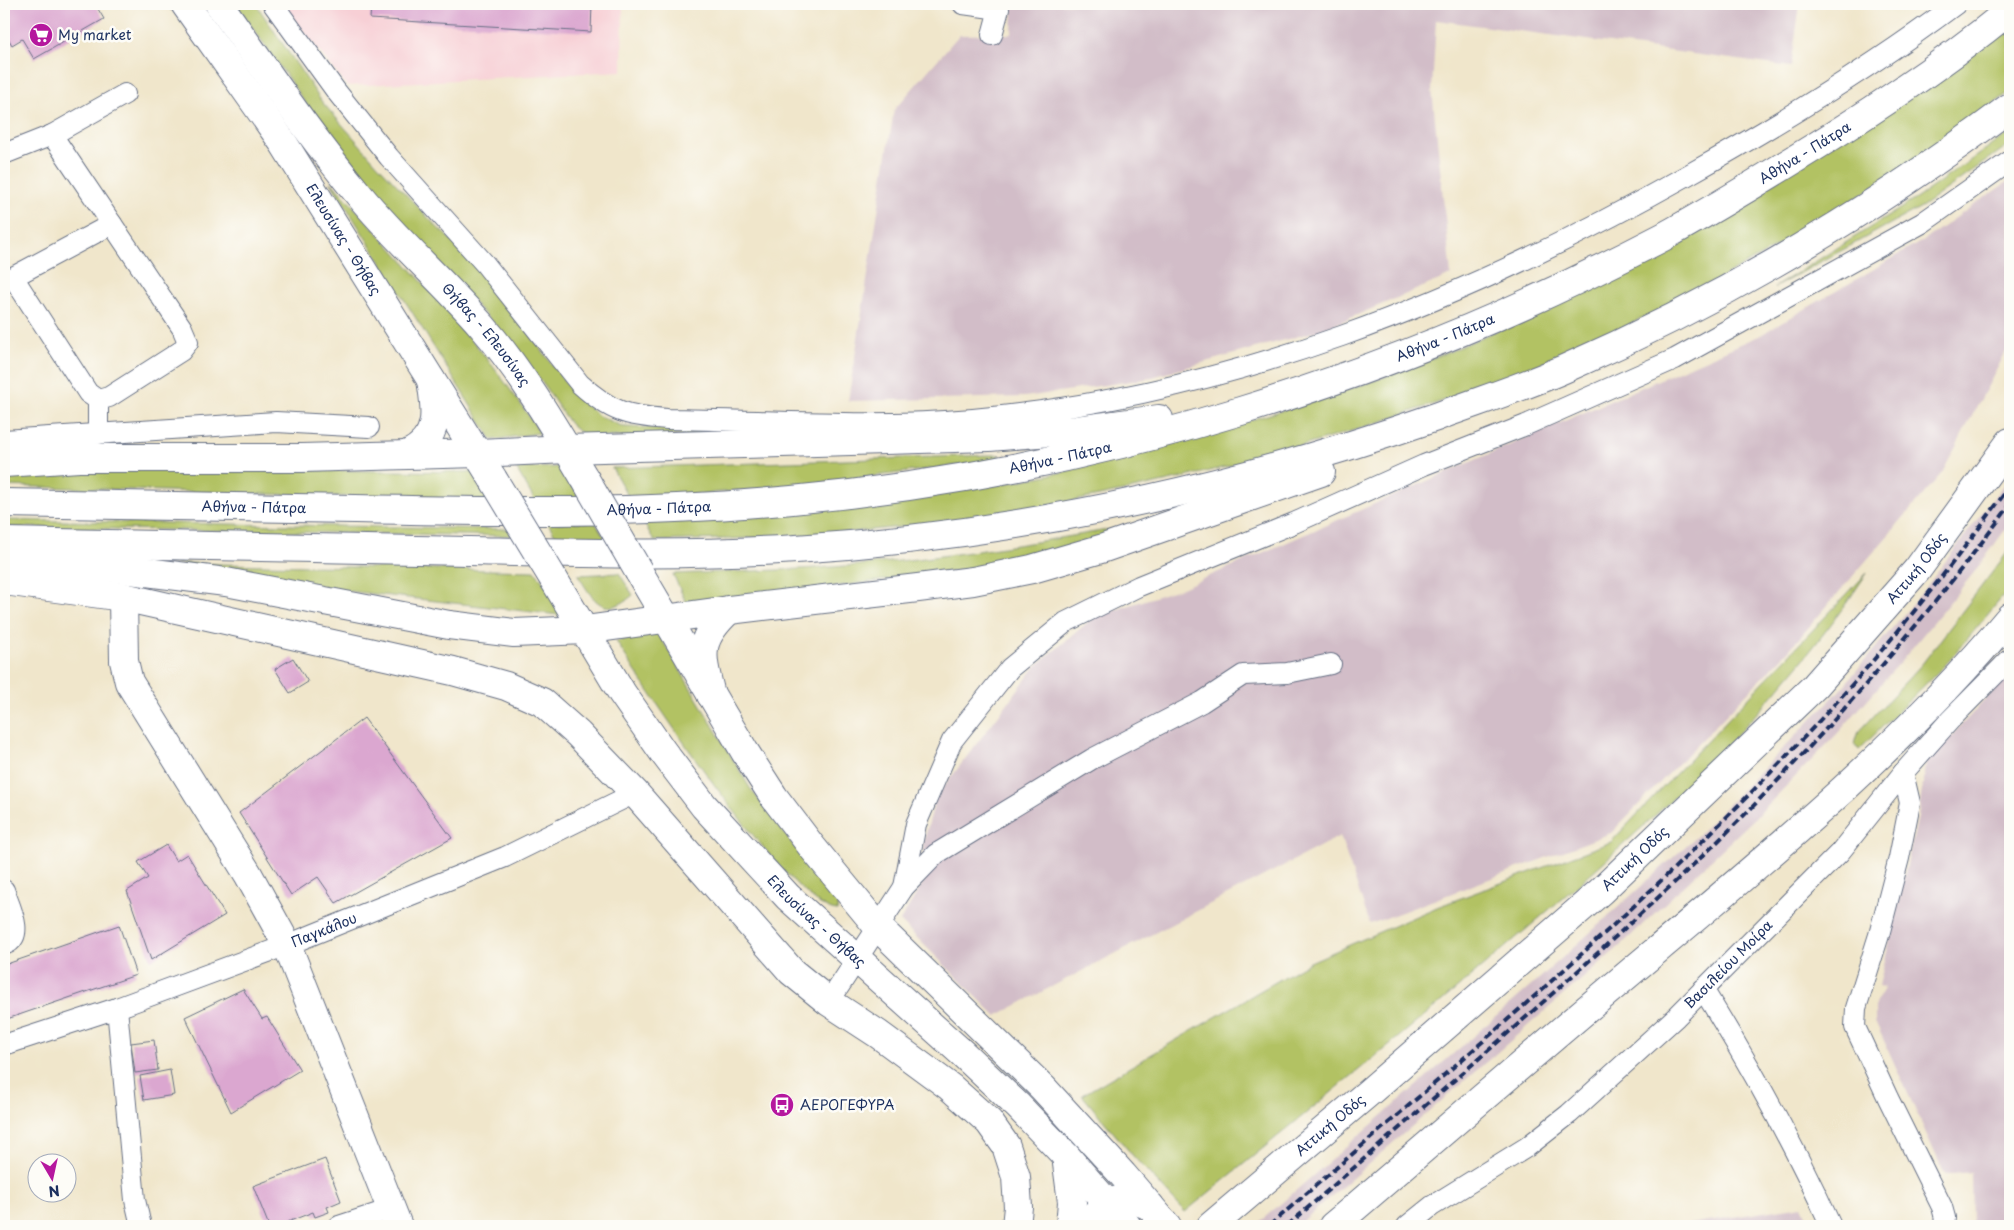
<svg xmlns="http://www.w3.org/2000/svg" width="2014" height="1230" viewBox="0 0 2014 1230" font-family="'Playpen Sans',sans-serif">
  <style>
    .built { fill: #f7cfd5 }
    .industrial { fill: #d2bdc8 }
    .green { fill: #b2c264; stroke: #667861 }
    .building { fill: #dba7d0 }
    .lines { fill: none; stroke-linecap: round; stroke-linejoin: round }
    .street-casing { stroke: #666f84; stroke-width: 22 }
    .secondary-casing { stroke: #666f84; stroke-width: 30 }
    .primary-casing { stroke: #666f84; stroke-width: 30 }
    .highway-casing { stroke: #666f84; stroke-width: 30 }
    .street { stroke: #fff; stroke-width: 20 }
    .secondary { stroke: #fff; stroke-width: 28 }
    .primary { stroke: #fff; stroke-width: 28 }
    .highway { stroke: #fff; stroke-width: 28 }
    .rail { stroke: #1b2f5e; stroke-width: 4; stroke-dasharray: 8 4; stroke-linecap: butt }
    .primary-bridge-casing { stroke: #666f84; stroke-width: 30; stroke-linecap: butt }
    .primary-bridge { stroke: #fff; stroke-width: 28 }
    .labels { text-anchor: middle; stroke-width: 5; stroke-linejoin: round; paint-order: stroke }
    .poi-label { font-size: 14px; fill: #1b2f5e; stroke: #fdfcf7; text-anchor: start }
    .street-label { font-size: 14px; fill: #1b2f5e; stroke: #fdfcf7 }
  </style>
  <rect width="100%" height="100%" fill="#fdfcf7"/>
  <filter id="ink" filterUnits="userSpaceOnUse"><feTurbulence type="fractalNoise" baseFrequency=".02" numOctaves="2"/><feDisplacementMap in="SourceGraphic" scale="10" xChannelSelector="R" yChannelSelector="G"/><feConvolveMatrix kernelMatrix="1 2 1 2 8 2 1 2 1" color-interpolation-filters="sRGB"/></filter>
  <filter id="wash" filterUnits="userSpaceOnUse"><feTurbulence type="fractalNoise" baseFrequency=".0096" numOctaves="4" result="noise"/><feDisplacementMap in="SourceGraphic" scale="20" xChannelSelector="R" yChannelSelector="G"/><feGaussianBlur stdDeviation="1.12" result="paint"/><feColorMatrix in="noise" values="0 0 0 0 0 0 0 0 0 0 0 0 0 0 0 0 0 1.4 0 .05"/><feComposite in="paint" operator="in"/></filter>
  <g filter="url(#wash)">
    <rect width="100%" height="100%" fill="#f0e6cb"/>
    <path class="built" d="M 282,4 L 623,4 L 622,71 L 347,86 Z"/>
    <g class="industrial">
      <path d="M 1013,4 L 1800,4 L 1791,67 L 1436,20 L 1432,90 L 1451,275 L 1324,329 L 1145,379 L 1025,397 L 848,401 L 894,110 L 959,35 L 1012,34 Z"/>
      <path d="M 2010,180 L 2010,344 L 1942,473 L 1789,650 L 1611,833 L 1370,924 L 1340,836 L 996,1016 L 900,921 L 929,873 L 923,844 L 936,797 L 1036,666 L 1094,617 L 1182,588 L 1759,336 L 1924,240 Z"/>
      <path d="M 2010,476 L 2010,523 L 1976,570 L 1903,659 L 1837,734 L 1756,817 L 1620,946 L 1297,1226 L 1255,1226 L 1530,987 L 1699,834 L 1842,688 L 1924,590 Z"/>
      <path d="M 2010,673 L 2010,1226 L 1972,1226 L 1971,1172 L 1945,1175 L 1875,1021 L 1875,1004 L 1885,987 L 1879,986 L 1918,817 L 1926,763 Z"/>
      <path d="M 1802,1206 L 1811,1226 L 1689,1226 L 1689,1224 Z"/>
    </g>
    <g class="green">
      <path d="M 236,4 L 256,4 L 322,102 L 377,164 L 437,227 L 482,269 L 576,397 L 599,416 L 624,427 L 830,433 L 592,437 L 579,432 L 570,424 L 541,381 L 501,331 L 372,198 Z"/>
      <path d="M 2010,27 L 2010,92 C 1870,196 1719,288 1558,357 C 1509,379 1458,396 1407,413 C 1227,474 1041,515 851,532 C 786,538 720,539 654,541 L 643,521 L 792,513 L 852,507 L 1007,483 L 1063,472 L 1158,448 L 1323,398 L 1382,378 L 1451,351 L 1536,313 Z"/>
      <path d="M 2010,132 L 2010,144 L 1923,206 L 1775,287 L 1917,198 Z"/>
      <path d="M 330,181 C 404,262 481,341 540,433 L 492,440 Z"/>
      <path d="M 992,455 L 999,455 L 999,460 L 799,486 L 673,496 L 629,498 L 612,468 Z"/>
      <path d="M 561,467 L 582,501 L 535,501 L 516,468 Z"/>
      <path d="M 194,469 L 478,472 L 495,501 L 4,486 L 4,475 L 82,470 Z"/>
      <path d="M 4,520 L 511,529 L 515,536 L 4,527 Z"/>
      <path d="M 595,522 L 607,541 L 558,540 L 548,523 Z"/>
      <path d="M 1119,528 L 1125,529 L 1030,562 L 687,605 L 673,574 C 745,571 818,570 890,562 C 967,554 1043,541 1119,528 Z"/>
      <path d="M 2010,549 L 2010,588 L 1949,661 L 1859,750 L 1854,744 L 1857,734 L 1922,664 Z"/>
      <path d="M 176,563 L 535,571 L 568,616 L 303,586 Z"/>
      <path d="M 619,573 L 633,595 C 603,621 592,598 578,575 Z"/>
      <path d="M 1867,573 C 1777,710 1654,820 1530,926 C 1417,1024 1301,1117 1185,1212 L 1134,1157 L 1082,1095 L 1308,963 L 1437,907 L 1611,842 Z"/>
      <path d="M 658,633 L 750,788 L 810,867 L 835,895 L 838,905 L 837,911 C 791,909 644,686 616,641 Z"/>
    </g>
    <g id="blocks">
      <g class="building">
        <path d="M 4,4 L 95,4 L 104,19 L 34,59 L 22,39 L 12,45 L 4,31 Z"/>
        <path d="M 371,4 L 592,4 L 591,32 L 370,19 Z"/>
        <path d="M 293,658 L 308,682 L 290,693 L 275,669 Z"/>
        <path d="M 364,718 L 452,838 L 336,903 L 318,877 L 291,895 L 239,813 Z"/>
        <path d="M 166,845 L 176,861 L 187,854 L 225,915 L 151,960 L 127,891 L 148,878 L 138,862 Z"/>
        <path d="M 119,925 L 136,975 L 4,1020 L 4,965 Z"/>
        <path d="M 243,989 L 262,1019 L 267,1017 L 300,1070 L 231,1112 L 185,1017 Z"/>
        <path d="M 154,1040 L 158,1070 L 135,1073 L 131,1043 Z"/>
        <path d="M 170,1070 L 174,1095 L 144,1100 L 140,1076 Z"/>
        <path d="M 325,1159 L 341,1201 L 327,1207 L 329,1212 L 315,1217 L 313,1212 L 285,1223 L 286,1226 L 269,1226 L 253,1186 Z"/>
      </g>
    </g>
  </g>
  <g filter="url(#ink)">
    <use href="#blocks" fill-opacity="0" stroke="#666f84" stroke-width="1"/>
    <g class="lines">
      <g class="street-casing">
        <g id="street">
          <path d="M 273,4 L 336,91 L 389,157 L 485,264 L 580,384 C 611,412 627,416 667,419 C 769,420 872,428 973,419 C 1231,395 1462,302 1686,176 C 1779,124 1871,68 1956,4"/>
          <path d="M 963,4 L 999,9 L 992,35"/>
          <path d="M 52,135 L 125,94"/>
          <path d="M 4,154 L 52,135 L 182,328 L 188,342 L 181,351 L 109,397 L 98,400"/>
          <path d="M 98,434 L 98,400 L 88,393 L 13,277 L 112,224"/>
          <path d="M 4,440 L 276,422 L 369,427"/>
          <path d="M 1903,773 L 1910,803 L 1899,858 L 1879,935 L 1856,1008 L 1855,1027 L 1888,1098 L 1942,1207 L 1945,1218 L 1943,1226"/>
          <path d="M 904,887 L 916,824 L 952,741 L 1010,668 L 1066,622 L 1139,586 L 1294,523 L 1424,465 L 1526,425 L 1675,359 L 1922,223 L 2010,161"/>
          <path d="M 4,890 C 9,905 27,938 4,945"/>
          <path d="M 1703,989 C 1750,1065 1794,1145 1831,1226"/>
          <path d="M 829,1002 L 904,887 L 936,854 L 1092,759 L 1202,702 L 1243,675 L 1287,673 L 1331,664"/>
          <path d="M 117,1008 L 135,1200 L 141,1226"/>
          <path id="s1" d="M 4,1045 L 117,1008 L 287,945 L 505,857 L 635,793"/>
          <path d="M 339,1226 L 391,1209"/>
          <path id="s2" d="M 1407,1226 L 1432,1206 L 1527,1147 L 1569,1114 L 1676,1017 L 1840,852 L 1903,773 L 1951,719 L 2010,659"/>
        </g>
      </g>
      <g class="secondary-casing">
        <g id="secondary">
          <path d="M 4,581 L 123,597 L 453,671 L 506,686 L 542,702 L 578,734 L 635,793 L 792,972 L 829,1002 L 878,1034 L 950,1087 L 989,1122 L 1006,1146 L 1016,1177 L 1018,1207 L 1016,1226"/>
          <path d="M 123,597 L 124,661 L 129,682 L 248,874 L 287,945 L 398,1226"/>
        </g>
      </g>
      <g class="primary-casing">
        <g id="primary">
          <path id="s3" d="M 185,4 L 284,144 L 493,479"/>
          <path id="s4" d="M 219,4 C 265,69 309,135 360,196 C 398,242 443,281 482,326 C 522,372 554,427 585,479"/>
          <path d="M 639,572 L 745,752 L 774,797 L 812,847 L 878,927 L 1043,1088 L 1123,1175 L 1167,1226"/>
          <path id="s5" d="M 553,578 L 622,693 L 663,752 L 704,806 L 788,897 L 962,1053 L 1018,1106 L 1066,1156 L 1127,1226"/>
        </g>
      </g>
      <g class="highway-casing">
        <g id="highway">
          <path d="M 408,454 C 441,438 436,410 431,380"/>
          <path d="M 4,463 L 79,458 L 302,458 L 478,453 L 567,449 L 989,437 L 1077,430 L 1159,419"/>
          <path id="s6" d="M 4,503 C 121,505 238,507 355,509 C 500,512 647,514 792,500 C 1096,472 1392,379 1663,237 C 1703,215 1743,191 1782,167 C 1861,119 1938,69 2010,10"/>
          <path d="M 4,542 C 159,545 314,548 469,551 C 578,553 687,556 796,549 C 1014,535 1230,489 1436,417 C 1479,401 1523,387 1564,369 C 1722,300 1872,211 2010,107"/>
          <path d="M 4,560 L 114,568 L 226,582 L 449,625 L 514,633 L 585,630 L 729,610 L 918,588 L 973,581 L 1032,569 L 1104,548 L 1321,472"/>
          <path d="M 711,695 C 701,654 696,641 729,610"/>
          <path d="M 1066,1156 L 1072,1202 L 1070,1226"/>
          <path d="M 1083,1226 C 1107,1203 1116,1191 1150,1206"/>
          <path id="s7" d="M 1211,1226 L 1367,1094 L 1601,891 L 1815,686 L 1917,570 L 2010,442"/>
          <path d="M 1333,1226 C 1441,1134 1548,1041 1657,950 C 1781,846 1906,742 2010,617"/>
        </g>
      </g>
      <use href="#street" class="street"/>
      <use href="#secondary" class="secondary"/>
      <use href="#primary" class="primary"/>
      <use href="#highway" class="highway"/>
      <g class="rail">
        <path d="M 1269,1226 C 1461,1059 1660,897 1831,708 C 1895,638 1954,563 2010,486"/>
        <path d="M 1287,1226 C 1391,1135 1497,1044 1600,951 C 1653,902 1707,854 1757,802 C 1848,709 1932,610 2010,505"/>
      </g>
      <g class="primary-bridge-casing">
        <g id="primary-bridge">
          <path d="M 493,479 L 553,578"/>
          <path d="M 585,479 L 639,572"/>
        </g>
      </g>
      <use href="#primary-bridge" class="primary-bridge"/>
    </g>
  </g>
  <defs>
    <g id="supermarket-disc" transform="scale(1.25)"><circle r="9.5" fill="#b5179e" stroke="#fdfcf7"/><path d="M-6-5.5h2.5l.6 2H6L4.5 2H-2.5L-4.4-4H-6ZM-1.5 3.2a1.3 1.3 0 1 0 .1 0ZM3 3.2a1.3 1.3 0 1 0 .1 0Z" fill="#fff"/></g>
    <g id="bus-disc" transform="scale(1.25)"><circle r="9.5" fill="#b5179e" stroke="#fdfcf7"/><path d="M-5-6H5V4H4V6H2V4H-2V6H-4V4H-5ZM-3.5-4V0h7V-4ZM-3.5 1.2v1.5H-2V1.2ZM2 1.2v1.5H3.5V1.2Z" fill="#fff"/></g>
  </defs>
  <g fill-rule="evenodd">
    <use href="#supermarket-disc" x="41" y="35"/>
    <use href="#bus-disc" x="782" y="1105"/>
  </g>
  <g class="labels">
    <g class="poi-label">
      <text x="58" y="40">My market</text>
      <text x="800" y="1110">ΑΕΡΟΓΕΦΥΡΑ</text>
    </g>
    <g class="street-label">
      <text dy="5" stroke="none"><textPath href="#s6" startOffset="1869">Αθήνα - Πάτρα</textPath></text>
      <text dy="5" stroke="none"><textPath href="#s3" startOffset="284">Ελευσίνας - Θήβας</textPath></text>
      <text dy="5" stroke="none"><textPath href="#s4" startOffset="426">Θήβας - Ελευσίνας</textPath></text>
      <text dy="5" stroke="none"><textPath href="#s6" startOffset="1464">Αθήνα - Πάτρα</textPath></text>
      <text dy="5" stroke="none"><textPath href="#s6" startOffset="1060">Αθήνα - Πάτρα</textPath></text>
      <text dy="5" stroke="none"><textPath href="#s6" startOffset="250">Αθήνα - Πάτρα</textPath></text>
      <text dy="5" stroke="none"><textPath href="#s6" startOffset="655">Αθήνα - Πάτρα</textPath></text>
      <text dy="5" stroke="none"><textPath href="#s7" startOffset="966">Αττική Οδός</textPath></text>
      <text dy="5" stroke="none"><textPath href="#s7" startOffset="561">Αττική Οδός</textPath></text>
      <text dy="5" stroke="none"><textPath href="#s5" startOffset="435">Ελευσίνας - Θήβας</textPath></text>
      <text dy="5" stroke="none"><textPath href="#s1" startOffset="340">Παγκάλου</textPath></text>
      <text dy="5" stroke="none"><textPath href="#s2" startOffset="416">Βασιλείου Μοίρα</textPath></text>
      <text dy="5" stroke="none"><textPath href="#s7" startOffset="156">Αττική Οδός</textPath></text>
    </g>
  </g>
  <rect width="2014" height="1230" fill="none" stroke="#fdfcf7" stroke-width="20"/>
  <g transform="translate(52 1178) rotate(171)"><circle r="24" fill="#fdfcf7" stroke="#a3aaba"/>
  <path d="M0-4L9 19L0 12L-9 19Z" fill="#b5179e"/>
  <text y="-8" font-size="14" font-weight="bold" text-anchor="middle" fill="#1b2f5e">N</text>
  </g>
</svg>
